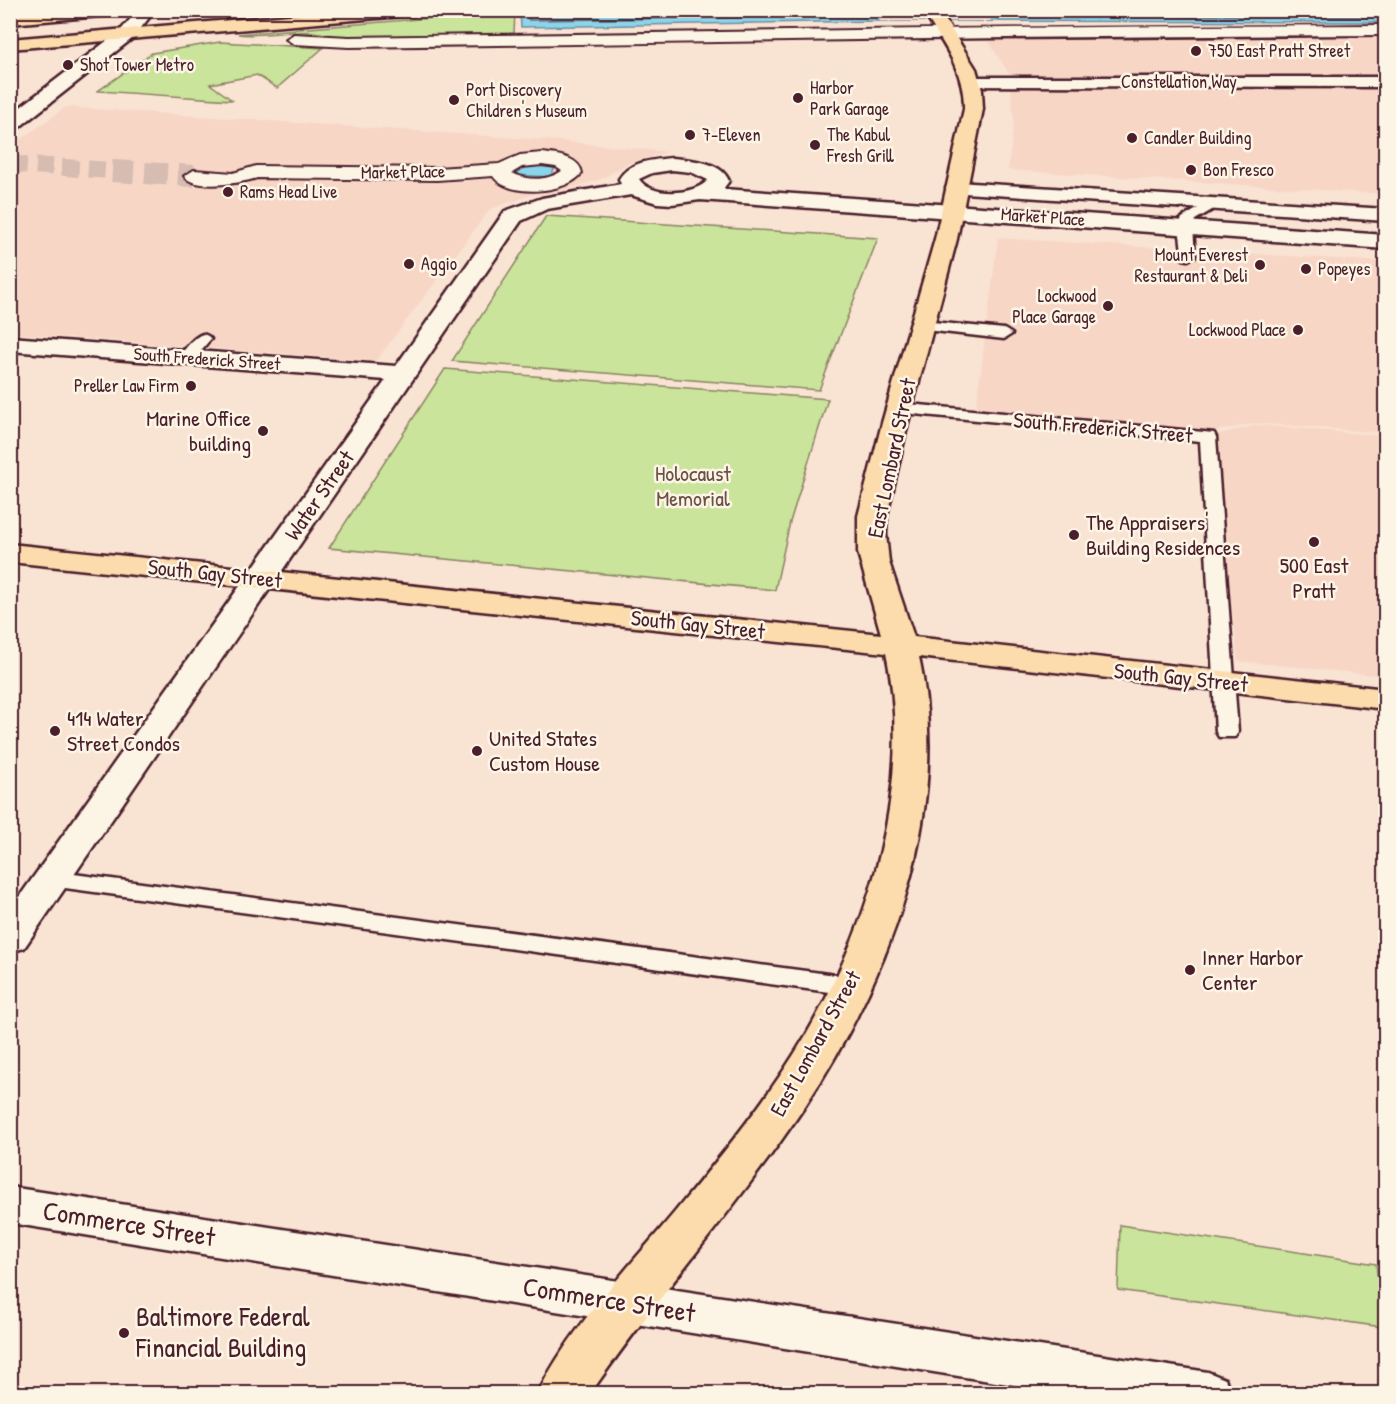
<svg xmlns="http://www.w3.org/2000/svg" width="1396" height="1404" viewBox="0 0 1396 1404" font-family="'Patrick Hand',sans-serif">
  <style>
    .built { fill: #f7d6c6 }
    .green { fill: #cae49b; stroke: #8a8263; stroke-width: 1.5 }
    .water { fill: #8ad5ea; stroke: #708c9e; stroke-width: 1.5 }
    .pier { fill: #f9e3d3 }
    .lines { fill: none; stroke-linecap: round; stroke-linejoin: round }
    .shore { stroke: #646877; stroke-width: 1.5 }
    .pedestrian-tunnel-far1 { stroke: #d6bcb1; stroke-width: 17; stroke-dasharray: 17 9; stroke-linecap: butt }
    .pedestrian-tunnel { stroke: #d6bcb1; stroke-width: 22; stroke-dasharray: 22 11; stroke-linecap: butt }
    .service-casing { stroke: #4a1f2b; stroke-width: 5 }
    .pedestrian-casing { stroke: #4a1f2b; stroke-width: 4 }
    .minor-casing { stroke: #4a1f2b; stroke-width: 5 }
    .secondary-casing { stroke: #4a1f2b; stroke-width: 5 }
    .primary-casing { stroke: #4a1f2b; stroke-width: 5 }
    .service { fill: #fcf5e5; fill-rule: evenodd }
    .pedestrian { fill: #fcf5e5; fill-rule: evenodd }
    .minor { fill: #fcf5e5; fill-rule: evenodd }
    .secondary { fill: #fcf5e5; fill-rule: evenodd }
    .primary { fill: #fcdcac; fill-rule: evenodd }
    .poi-dot { fill: #4a1f2b; stroke: #fcf5e5; stroke-width: 2 }
    .labels { text-anchor: middle; stroke-width: 5; stroke-linejoin: round; paint-order: stroke }
    .far-poi-label { font-size: 18px; fill: #4a1f2b; stroke: #fcf5e5; text-anchor: start }
    .far-street-label { font-size: 18px; fill: #4a1f2b; stroke: #fcf5e5 }
    .poi-label { font-size: 22px; fill: #4a1f2b; stroke: #fcf5e5; text-anchor: start }
    .street-label { font-size: 22px; fill: #4a1f2b; stroke: #fcf5e5 }
    .park-label { font-size: 22px; fill: #6a5047; stroke: #fcf5e5 }
    .near-street-label { font-size: 27px; fill: #4a1f2b; stroke: #fcf5e5 }
    .near-poi-label { font-size: 27px; fill: #4a1f2b; stroke: #fcf5e5; text-anchor: start }
  </style>
  <rect width="100%" height="100%" fill="#f9e3d3"/>
  <filter id="ink" filterUnits="userSpaceOnUse"><feTurbulence type="fractalNoise" baseFrequency=".0167" numOctaves="2"/><feDisplacementMap in="SourceGraphic" scale="12" xChannelSelector="R" yChannelSelector="G"/><feConvolveMatrix kernelMatrix="1 2 1 2 8 2 1 2 1" color-interpolation-filters="sRGB"/></filter>
  <g filter="url(#ink)">
    <g class="built">
      <path d="M 1270,35 L 1385,38 L 1385,194 L 1008,170 L 1014,122 L 1010,75 L 985,36 Z"/>
      <path d="M 66,107 L 559,141 L 666,152 L 627,164 L 601,179 L 565,190 L 531,195 L 490,209 L 376,361 L 11,333 L 10,147 Z"/>
      <path d="M 998,238 L 1385,262 L 1385,433 L 1256,423 L 1210,432 L 976,409 Z"/>
      <path d="M 1258,425 L 1385,436 L 1385,676 L 1238,661 L 1214,435 Z"/>
    </g>
    <g class="green">
      <path d="M 515,11 L 514,33 L 331,37 C 312,25 263,38 238,34 Z"/>
      <path d="M 220,42 L 323,48 L 277,88 L 257,75 L 210,84 L 232,100 L 98,91 L 152,53 Z"/>
      <path d="M 546,216 L 878,238 L 819,390 L 452,361 Z"/>
      <path d="M 445,369 L 828,399 L 790,522 L 775,590 L 329,548 Z"/>
      <path d="M 1120,1225 L 1376,1264 L 1383,1327 L 1118,1290 Z"/>
    </g>
    <g class="water">
      <path d="M 558,10 L 1385,10 L 1386,22 L 880,21 L 521,27 L 520,13 Z"/>
      <path d="M 527,164 L 552,166 L 555,168 L 550,177 L 515,175 L 522,166 Z"/>
    </g>
    <path class="pier" d="M 877,11 L 987,11 L 991,21 L 880,21 Z"/>
    <g class="lines">
      <g class="shore">
        <path d="M 526,10 L 529,20 L 924,15"/>
        <path d="M 534,10 L 537,13 L 663,10"/>
        <path d="M 944,15 L 1386,16"/>
      </g>
      <path class="pedestrian-tunnel-far1" d="M 10,164 L 135,172"/>
      <path class="pedestrian-tunnel" d="M 112,171 L 194,176"/>
      <g class="service-casing">
        <g id="service">
          <path d="M 1212,200 L 1219,204 L 1217,207 L 1195,220 L 1193,227 L 1195,256 L 1188,260 L 1183,259 L 1179,227 L 1182,218 Z"/>
          <path d="M 922,321 L 1004,329 L 1012,334 L 1004,339 L 917,329 L 914,326 Z"/>
          <path d="M 203,334 L 208,336 L 211,339 L 208,342 L 193,360 L 181,360 L 179,357 C 185,349 193,337 203,334 Z"/>
          <path d="M 898,403 L 1214,433 L 1216,437 L 1238,732 L 1235,737 L 1219,737 L 1216,732 L 1200,441 L 892,412 L 890,408 Z"/>
          <path d="M 51,871 L 851,977 L 860,980 L 864,986 L 860,992 L 851,995 L 43,885 L 39,879 L 43,873 Z"/>
        </g>
      </g>
      <g class="pedestrian-casing">
        <g id="pedestrian">
          <path d="M 1386,25 L 1386,35 C 1040,36 695,43 349,47 L 294,44 L 286,39 L 294,34 L 349,37 C 695,33 1040,26 1386,25 Z"/>
          <path d="M 542,153 C 556,155 579,156 582,173 C 567,194 507,198 493,176 L 437,180 L 257,178 C 242,183 194,191 184,176 L 194,170 L 233,173 L 256,166 L 437,168 L 499,164 L 520,155 ZM 542,165 L 556,167 L 562,171 C 547,181 528,181 512,173 L 522,167 Z"/>
        </g>
      </g>
      <g class="minor-casing">
        <g id="minor">
          <path d="M 972,77 L 1386,77 L 1386,87 L 966,86 L 963,82 L 966,78 Z"/>
          <path d="M 672,158 C 691,160 721,161 729,181 L 723,189 L 1386,235 L 1386,249 L 700,200 L 672,204 L 657,203 L 631,195 L 547,209 L 521,221 L 24,948 L 10,952 L 10,910 L 386,380 L 10,351 L 10,337 L 396,366 L 505,211 L 542,198 L 621,184 L 619,179 C 630,161 652,160 672,158 ZM 672,170 L 691,172 L 708,180 C 695,195 651,198 639,179 L 652,173 Z"/>
          <path d="M 956,182 L 1386,209 L 1386,221 L 949,192 L 946,188 L 949,184 Z"/>
          <path d="M 10,1187 L 1208,1372 L 1225,1379 L 1232,1394 L 1070,1394 L 10,1223 Z"/>
        </g>
      </g>
      <g class="secondary-casing">
        <path id="secondary" d="M 138,10 L 155,10 L 133,38 L 17,129 L 10,131 L 10,115 L 121,30 Z"/>
      </g>
      <g class="primary-casing">
        <g id="primary">
          <path d="M 50,10 L 120,10 L 112,15 L 10,24 L 10,14 Z"/>
          <path d="M 349,10 L 422,10 L 414,15 L 10,49 L 10,39 Z"/>
          <path d="M 922,10 L 939,10 L 976,69 L 982,90 L 983,109 L 957,239 L 908,423 L 887,516 L 886,534 L 889,562 L 914,637 L 1386,689 L 1386,709 L 919,657 C 953,813 890,977 805,1106 C 738,1206 658,1295 590,1394 L 538,1394 C 565,1334 631,1265 674,1213 C 721,1156 768,1099 806,1035 C 871,923 914,783 886,653 L 10,562 L 10,544 L 881,634 L 858,553 L 858,516 L 882,423 L 935,239 L 964,109 C 965,70 942,42 922,10 Z"/>
        </g>
      </g>
      <use href="#service" class="service"/>
      <use href="#pedestrian" class="pedestrian"/>
      <use href="#minor" class="minor"/>
      <use href="#secondary" class="secondary"/>
      <use href="#primary" class="primary"/>
    </g>
  </g>
  <g class="poi-dot">
    <circle cx="1196" cy="51" r="6"/>
    <circle cx="68" cy="65" r="6"/>
    <circle cx="798" cy="98" r="6"/>
    <circle cx="454" cy="100" r="6"/>
    <circle cx="690" cy="135" r="6"/>
    <circle cx="1132" cy="138" r="6"/>
    <circle cx="815" cy="145" r="6"/>
    <circle cx="1191" cy="170" r="6"/>
    <circle cx="228" cy="192" r="6"/>
    <circle cx="409" cy="264" r="6"/>
    <circle cx="1260" cy="265" r="6"/>
    <circle cx="1306" cy="269" r="6"/>
    <circle cx="1108" cy="306" r="6"/>
    <circle cx="1298" cy="330" r="6"/>
    <circle cx="191" cy="386" r="6"/>
    <circle cx="263" cy="431" r="6"/>
    <circle cx="1074" cy="535" r="6"/>
    <circle cx="1314" cy="542" r="6"/>
    <circle cx="55" cy="731" r="6"/>
    <circle cx="477" cy="751" r="6"/>
    <circle cx="1190" cy="970" r="6"/>
    <circle cx="124" cy="1333" r="6"/>
  </g>
  <g class="labels">
    <g class="far-poi-label">
      <text x="1208" y="57">750 East Pratt Street</text>
      <text x="80" y="71">Shot Tower Metro</text>
      <text x="810" y="94">Harbor<tspan x="810" dy="21">Park Garage</tspan></text>
      <text x="466" y="96">Port Discovery<tspan x="466" dy="21">Children's Museum</tspan></text>
      <text x="702" y="141">7-Eleven</text>
      <text x="827" y="141">The Kabul<tspan x="827" dy="21">Fresh Grill</tspan></text>
      <text x="1144" y="144">Candler Building</text>
      <text x="1203" y="176">Bon Fresco</text>
      <text x="240" y="198">Rams Head Live</text>
      <text x="1248" y="261" text-anchor="end">Mount Everest<tspan x="1248" dy="21">Restaurant &amp; Deli</tspan></text>
      <text x="421" y="270">Aggio</text>
      <text x="1318" y="275">Popeyes</text>
      <text x="1096" y="302" text-anchor="end">Lockwood<tspan x="1096" dy="21">Place Garage</tspan></text>
      <text x="1286" y="336" text-anchor="end">Lockwood Place</text>
      <text x="179" y="392" text-anchor="end">Preller Law Firm</text>
    </g>
    <g class="far-street-label">
      <text x="1179" y="88">Constellation Way</text>
      <text transform="translate(403 172) rotate(-1)" y="6">Market Place</text>
      <text transform="translate(1043 217) rotate(4)" y="6">Market Place</text>
      <text transform="translate(207 359) rotate(4)" y="6">South Frederick Street</text>
    </g>
    <g class="poi-label">
      <text x="251" y="426" text-anchor="end">Marine Office<tspan x="251" dy="25">building</tspan></text>
      <text x="1086" y="530">The Appraisers'<tspan x="1086" dy="25">Building Residences</tspan></text>
      <text x="1314" y="573" text-anchor="middle">500 East<tspan x="1314" dy="25">Pratt</tspan></text>
      <text x="67" y="726">414 Water<tspan x="67" dy="25">Street Condos</tspan></text>
      <text x="489" y="746">United States<tspan x="489" dy="25">Custom House</tspan></text>
      <text x="1202" y="965">Inner Harbor<tspan x="1202" dy="25">Center</tspan></text>
    </g>
    <g class="street-label">
      <text transform="translate(1103 427) rotate(5)" y="8">South Frederick Street</text>
      <text transform="translate(891 458) rotate(-78)" y="8">East Lombard Street</text>
      <text transform="translate(319 495) rotate(-55)" y="8">Water Street</text>
      <text transform="translate(215 573) rotate(6)" y="8">South Gay Street</text>
      <text transform="translate(698 624) rotate(6)" y="8">South Gay Street</text>
      <text transform="translate(1181 677) rotate(6)" y="8">South Gay Street</text>
      <text transform="translate(815 1043) rotate(-61)" y="8">East Lombard Street</text>
    </g>
    <g class="park-label">
      <text x="693" y="481">Holocaust<tspan x="693" dy="25">Memorial</tspan></text>
    </g>
    <g class="near-street-label">
      <text transform="translate(129 1224) rotate(9)" y="9">Commerce Street</text>
      <text transform="translate(609 1300) rotate(9)" y="9">Commerce Street</text>
    </g>
    <g class="near-poi-label">
      <text x="136" y="1326">Baltimore Federal<tspan x="136" dy="31">Financial Building</tspan></text>
    </g>
  </g>
  <rect width="1396" height="1404" fill="none" stroke="#fcf5e5" stroke-width="36"/>
  <rect x="18" y="18" width="1360" height="1368" fill="none" stroke="#4a1f2b" stroke-width="2" filter="url(#ink)"/>
</svg>
